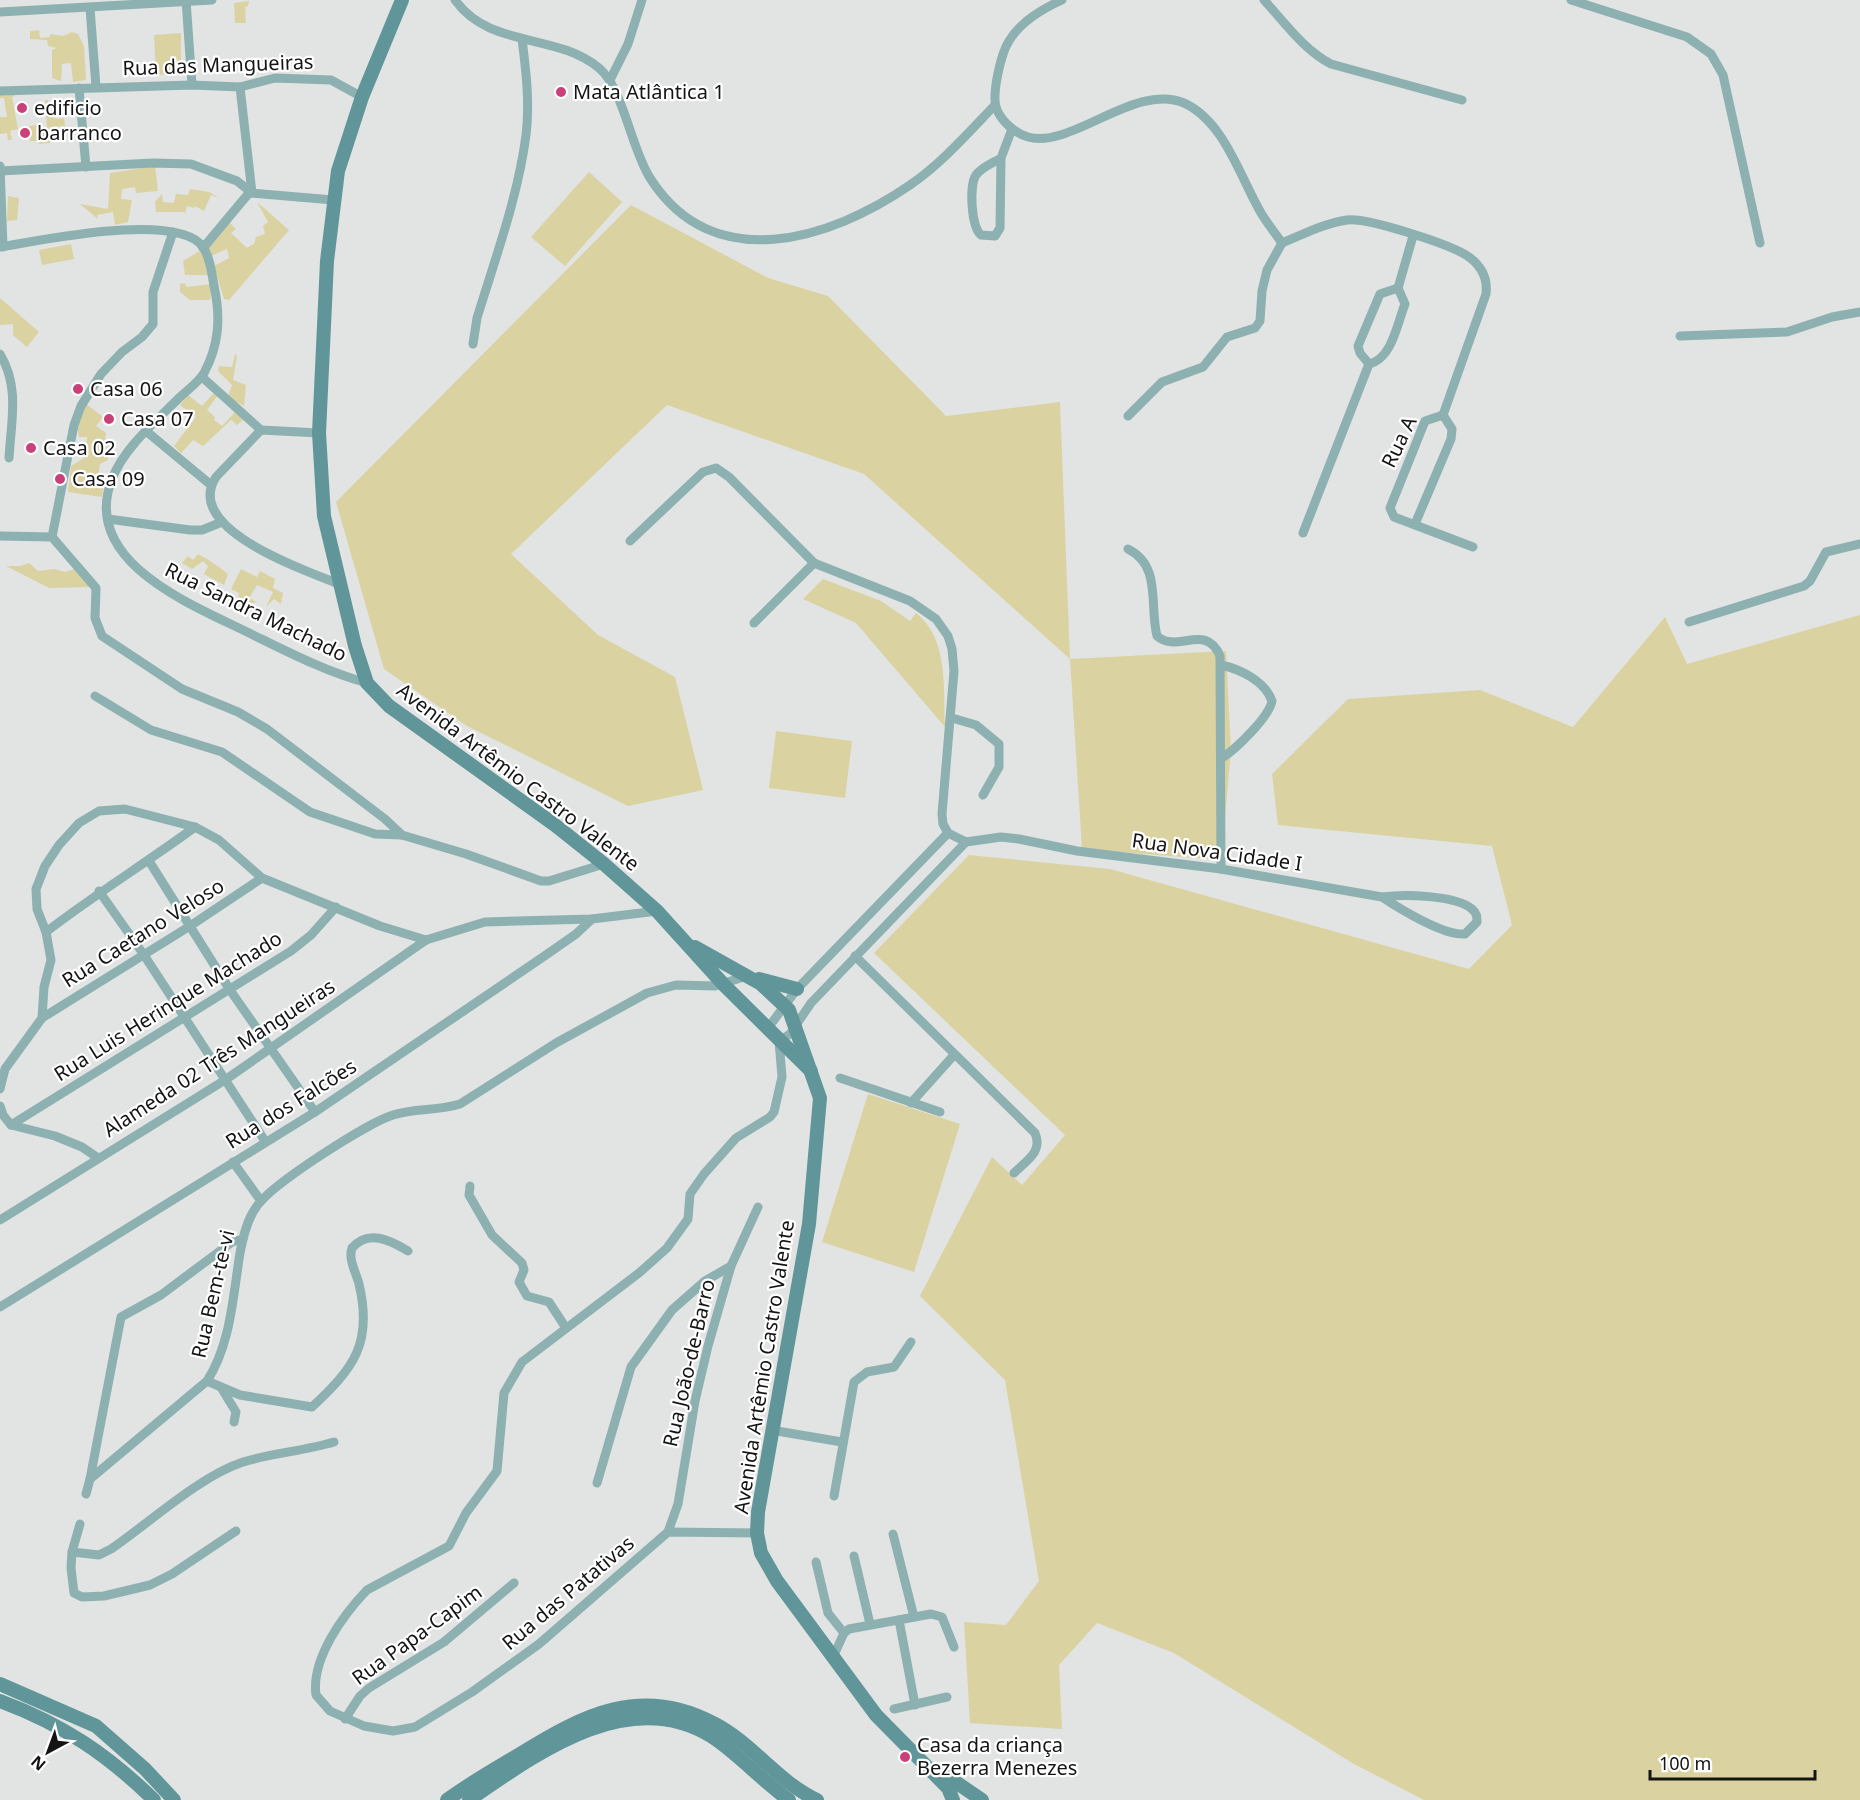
<svg xmlns="http://www.w3.org/2000/svg" width="1860" height="1800" viewBox="0 0 1860 1800" font-family="'Noto Sans',sans-serif">
  <style>
    .green { fill: #dbd2a1 }
    .lines { fill: none; stroke-linecap: round; stroke-linejoin: round }
    .minor { stroke: #8db0b1; stroke-width: 9 }
    .secondary { stroke: #609699; stroke-width: 14 }
    .poi-dot { fill: #ca4078; stroke: #fff; stroke-width: 2 }
    .labels { text-anchor: middle; stroke-width: 4.5; stroke-linejoin: round; paint-order: stroke }
    .street-label { font-size: 20px; fill: #131413; stroke: #fff }
    .poi-label { font-size: 20px; fill: #131413; stroke: #fff; text-anchor: start }
  </style>
  <rect width="100%" height="100%" fill="#e1e4e2"/>
  <g class="green">
    <path d="M 249,1 L 248,6 L 245,7 L 246,23 L 235,23 L 234,3 Z"/>
    <path d="M 39,30 L 40,38 L 50,37 L 50,34 L 63,36 L 72,32 L 78,34 L 84,46 L 86,80 L 73,82 L 71,63 L 62,64 L 61,81 L 52,78 L 52,50 L 57,48 L 48,46 L 47,40 L 30,39 L 30,31 Z"/>
    <path d="M 181,33 L 181,73 L 156,75 L 154,35 Z"/>
    <path d="M 0,92 L 15,92 L 15,96 L 12,97 L 18,129 L 10,131 L 12,140 L 8,140 L 7,133 L 0,134 L 0,117 L 7,117 L 4,98 L 0,98 Z"/>
    <path d="M 45,100 L 48,100 L 50,116 L 57,119 L 64,118 L 65,126 L 50,127 L 50,143 L 39,144 L 38,141 L 30,141 L 29,126 L 37,125 L 39,121 L 39,128 L 47,128 Z"/>
    <path d="M 155,166 L 158,191 L 136,193 L 135,187 L 122,189 L 121,199 L 132,200 L 128,222 L 115,225 L 113,212 L 97,215 L 98,219 L 80,204 L 108,209 L 110,173 Z"/>
    <path d="M 589,172 L 622,202 L 565,266 L 531,237 Z"/>
    <path d="M 190,189 L 209,192 L 219,198 L 211,195 L 204,211 L 195,206 L 194,208 L 187,206 L 185,214 L 184,212 L 156,212 L 155,202 L 162,194 L 163,202 L 174,203 L 176,194 L 188,195 Z"/>
    <path d="M 8,196 L 19,198 L 17,220 L 7,221 Z"/>
    <path d="M 257,202 L 289,230 L 229,300 L 224,299 L 214,266 L 229,258 L 227,249 L 211,256 L 203,248 L 228,221 L 236,229 L 231,233 L 247,248 L 254,244 L 256,237 L 265,234 L 263,226 L 268,222 Z"/>
    <path d="M 631,205 L 768,278 L 828,296 L 946,416 L 1060,402 L 1070,659 L 1226,651 L 1231,751 L 1221,860 L 1082,849 L 1070,659 L 864,474 L 667,405 L 511,554 L 598,635 L 675,677 L 703,790 L 628,806 L 467,726 L 384,669 L 336,502 Z"/>
    <path d="M 71,244 L 74,259 L 42,265 L 39,250 Z"/>
    <path d="M 198,252 L 202,252 L 208,275 L 185,275 L 183,261 Z"/>
    <path d="M 185,283 L 186,287 L 212,284 L 210,300 L 190,300 L 180,292 L 180,284 Z"/>
    <path d="M 0,298 L 39,332 L 27,347 L 13,335 L 13,324 L 0,325 Z"/>
    <path d="M 235,354 L 237,356 L 233,380 L 246,385 L 244,406 L 228,397 L 232,385 L 218,371 L 219,366 L 232,367 Z"/>
    <path d="M 215,392 L 218,395 L 207,410 L 215,417 L 214,420 L 222,426 L 237,410 L 243,420 L 237,425 L 231,420 L 203,446 L 193,440 L 181,453 L 174,446 L 196,417 L 180,405 L 188,395 L 202,406 Z"/>
    <path d="M 85,403 L 103,417 L 96,426 L 106,433 L 105,438 L 109,444 L 108,460 L 100,464 L 98,477 L 104,481 L 102,497 L 68,492 L 71,466 L 84,458 L 86,450 L 89,451 L 86,449 L 87,437 L 79,437 L 77,425 Z"/>
    <path d="M 185,554 L 193,560 L 198,554 C 209,560 218,566 228,574 L 224,585 L 204,574 L 208,566 L 203,561 L 192,569 L 182,563 L 188,556 Z"/>
    <path d="M 29,563 L 38,571 L 54,569 L 65,572 L 77,568 L 92,587 L 49,588 L 6,566 L 20,566 Z"/>
    <path d="M 241,569 L 257,577 L 260,571 L 275,579 L 273,588 L 283,593 L 281,604 L 274,599 L 266,607 L 273,592 L 257,585 L 249,598 L 257,602 L 249,604 L 238,596 L 239,593 L 231,589 Z"/>
    <path d="M 823,579 L 881,601 L 910,621 L 916,613 C 949,639 943,688 945,727 L 856,623 L 803,599 Z"/>
    <path d="M 1860,615 L 1860,1800 L 1424,1800 L 1354,1764 L 1174,1653 L 1097,1623 L 1059,1665 L 1062,1729 L 970,1723 L 964,1622 L 1006,1625 L 1039,1581 L 1005,1380 L 920,1296 L 992,1157 L 1022,1185 L 1065,1135 L 874,953 L 969,855 L 1110,869 L 1469,969 L 1512,925 L 1492,846 L 1278,825 L 1272,774 L 1348,699 L 1480,690 L 1573,727 L 1665,617 L 1687,664 Z"/>
    <path d="M 776,731 L 852,741 L 845,798 L 769,788 Z"/>
    <path d="M 868,1094 L 960,1124 L 914,1272 L 822,1242 Z"/>
  </g>
  <g class="lines">
    <g class="minor">
      <path d="M 186,0 L 192,85"/>
      <path d="M 455,0 C 490,49 555,32 599,68 C 623,88 631,148 650,178 C 713,277 830,240 910,185 C 942,163 968,133 995,105"/>
      <path d="M 1062,0 C 1042,9 1021,21 1009,41 C 1001,53 992,93 996,107 C 1000,120 1014,133 1028,137 C 1072,149 1135,82 1184,103 C 1224,121 1240,177 1261,213 C 1267,223 1275,233 1282,243 C 1302,235 1325,223 1347,220 C 1367,217 1448,244 1466,255 C 1480,264 1488,277 1486,294 L 1443,415"/>
      <path d="M 1264,0 C 1285,23 1304,50 1331,64 L 1462,100"/>
      <path d="M 1571,0 L 1687,37 L 1711,54 L 1723,75 L 1760,243"/>
      <path d="M 90,8 L 96,87"/>
      <path d="M 0,12 L 212,0"/>
      <path d="M 610,80 L 628,44 L 642,0"/>
      <path d="M 79,88 L 86,167"/>
      <path d="M 0,91 L 192,85 L 240,87 L 275,78 L 331,80 L 362,97"/>
      <path d="M 1001,158 C 993,163 982,167 976,175 C 969,185 971,227 981,235 L 995,236 L 1000,228 L 1001,158 L 1012,129"/>
      <path d="M 0,166 L 3,247"/>
      <path d="M 0,171 L 153,163 L 191,164 L 237,181 L 252,193 L 333,200"/>
      <path d="M 0,247 C 39,241 177,211 203,247 C 210,257 212,274 214,286 C 221,318 219,345 204,373 C 198,383 186,391 178,399 C 155,422 124,448 112,479 C 80,561 190,604 247,632 C 286,651 324,671 367,683"/>
      <path d="M 203,248 L 249,193 L 252,193 L 240,87"/>
      <path d="M 1398,288 L 1413,236"/>
      <path d="M 1680,336 L 1787,332 L 1832,317 L 1860,312"/>
      <path d="M 473,344 L 477,318 C 495,259 518,197 526,135 C 530,103 526,71 522,39"/>
      <path d="M 0,354 C 20,387 11,422 9,458"/>
      <path d="M 1369,364 L 1360,353 L 1358,346 L 1380,294 L 1398,288"/>
      <path d="M 1369,364 C 1392,359 1397,324 1405,304 L 1398,288"/>
      <path d="M 202,377 L 261,430"/>
      <path d="M 1443,415 L 1425,421 L 1390,508 L 1394,517 L 1473,547"/>
      <path d="M 1128,416 L 1162,382 L 1203,367 L 1227,337 L 1255,328 L 1260,321 L 1262,291 L 1267,270 L 1282,243"/>
      <path d="M 146,431 L 211,485"/>
      <path d="M 319,433 L 261,430 L 216,477 C 182,529 305,570 339,584"/>
      <path d="M 108,519 L 190,530 L 202,530 L 222,522"/>
      <path d="M 1415,524 L 1451,439 L 1452,429 L 1443,415"/>
      <path d="M 1303,533 L 1369,364"/>
      <path d="M 0,536 L 52,537 L 96,588 L 95,618 L 102,636 L 182,689 L 238,712 L 267,729 L 385,819 L 402,835"/>
      <path d="M 52,537 L 74,425 L 81,406 L 101,374 L 122,352 L 142,337 L 153,324 L 153,292 L 173,232"/>
      <path d="M 630,541 L 703,472 L 716,468 L 729,477 L 814,563 L 910,601 L 936,619 L 948,636 L 952,649 L 954,671 L 942,814 L 943,824 L 948,833 L 966,842 L 1001,837 L 1019,839 L 1077,851 L 1221,869 L 1382,897 C 1403,894 1456,895 1472,909 C 1477,913 1477,917 1477,922 L 1465,934 C 1444,936 1400,909 1382,897"/>
      <path d="M 1128,549 C 1162,566 1149,605 1157,636 C 1177,654 1206,622 1220,656 L 1221,869"/>
      <path d="M 1689,622 L 1804,586 L 1810,581 L 1826,552 L 1860,544"/>
      <path d="M 754,623 L 814,563"/>
      <path d="M 1221,665 C 1240,669 1265,681 1272,701 C 1269,717 1236,749 1222,758"/>
      <path d="M 95,696 L 151,730 L 222,752 L 310,812 L 375,834 L 402,835 L 466,854 L 541,881 L 549,881 L 604,864"/>
      <path d="M 952,718 L 976,725 L 999,744 L 999,767 L 983,795"/>
      <path d="M 149,861 L 230,990 L 315,1112"/>
      <path d="M 99,891 L 144,955 L 265,1141"/>
      <path d="M 46,932 C 94,895 146,863 195,827"/>
      <path d="M 855,956 L 1035,1133 C 1043,1152 1027,1160 1014,1173"/>
      <path d="M 42,1018 L 190,926 L 262,878"/>
      <path d="M 768,1028 L 797,989 L 948,833"/>
      <path d="M 840,1078 L 940,1112"/>
      <path d="M 0,1089 L 5,1069 L 42,1018 L 44,987 L 51,960 L 46,932 L 37,909 L 36,889 L 45,866 L 59,845 L 79,823 L 99,811 L 125,809 L 195,827 L 219,840 L 262,878 L 380,926 L 426,940"/>
      <path d="M 911,1103 L 954,1055"/>
      <path d="M 0,1106 L 3,1115 L 11,1125 L 55,1136 L 82,1147 L 98,1158"/>
      <path d="M 11,1125 L 291,951 L 311,935 L 336,907"/>
      <path d="M 233,1162 L 261,1201"/>
      <path d="M 470,1186 L 469,1195 L 492,1235 L 522,1263 L 524,1270 L 519,1282 L 527,1296 L 549,1302 L 566,1328"/>
      <path d="M 0,1220 L 225,1080 L 426,940 L 485,922 L 592,919 L 657,911"/>
      <path d="M 0,1307 L 315,1112 L 543,957 L 576,934 L 592,919"/>
      <path d="M 207,1381 L 240,1395 L 312,1407 C 354,1368 373,1343 359,1284 C 356,1272 348,1260 352,1248 C 368,1229 390,1240 408,1251"/>
      <path d="M 222,1389 L 236,1412 L 234,1422"/>
      <path d="M 771,1430 L 842,1442"/>
      <path d="M 90,1479 L 121,1317 L 161,1295 L 232,1242 L 243,1239"/>
      <path d="M 597,1483 L 631,1367 L 672,1310 L 705,1281 L 731,1266"/>
      <path d="M 86,1494 L 90,1479 L 207,1381 C 231,1344 233,1295 240,1253 C 243,1237 247,1219 257,1206 C 272,1184 367,1123 393,1115 C 415,1108 438,1111 460,1104 L 556,1043 L 647,993 L 676,985 L 715,986 L 747,976"/>
      <path d="M 834,1496 L 854,1382 L 867,1372 L 894,1367 L 911,1342"/>
      <path d="M 80,1524 L 72,1552 L 99,1555 L 111,1549 C 149,1523 200,1476 243,1462 C 272,1453 304,1451 334,1442"/>
      <path d="M 668,1532 L 678,1504 L 695,1401 L 708,1346 L 731,1266 L 758,1207"/>
      <path d="M 757,1533 L 668,1532 L 539,1644 L 472,1692 L 415,1727 L 393,1731 L 364,1726 L 330,1711 L 316,1695 C 311,1659 343,1615 367,1590 L 449,1546 L 466,1513 L 497,1471 L 504,1393 L 522,1362 L 639,1273 L 667,1248 L 688,1219 L 690,1194 L 704,1174 L 736,1138 L 770,1117 L 774,1112 L 782,1077 L 779,1041 L 790,1034 L 811,1003 L 966,842"/>
      <path d="M 893,1534 L 914,1617"/>
      <path d="M 72,1552 L 71,1568 L 74,1593 L 82,1597 L 104,1596 L 150,1585 L 172,1574 L 236,1531"/>
      <path d="M 854,1556 L 870,1624"/>
      <path d="M 816,1562 L 828,1613 L 844,1633"/>
      <path d="M 899,1620 L 915,1705"/>
      <path d="M 834,1655 L 844,1633 L 849,1629 L 931,1614 L 942,1617 L 954,1647"/>
      <path d="M 894,1709 L 947,1697"/>
      <path d="M 345,1719 L 360,1696 L 369,1688 L 444,1642 L 514,1583"/>
    </g>
    <g class="secondary">
      <path d="M 402,0 L 362,97 L 338,171 L 327,261 L 319,433 L 324,516 L 355,646 L 367,683 L 389,706 L 555,825 L 604,864 L 657,911 L 724,985 L 811,1071"/>
      <path d="M 695,947 L 761,984 L 789,1010 L 820,1098 L 809,1224 L 758,1512 L 757,1533 L 761,1553 L 777,1581 L 876,1715 L 948,1788 L 953,1800"/>
      <path d="M 759,979 L 797,989"/>
      <path d="M 0,1684 L 96,1726 L 145,1769 L 174,1800"/>
      <path d="M 0,1701 C 62,1724 107,1754 154,1800"/>
      <path d="M 938,1770 L 982,1800"/>
      <path d="M 447,1800 C 470,1783 495,1769 520,1754 C 583,1715 642,1684 715,1724 C 753,1744 778,1782 817,1800"/>
      <path d="M 469,1800 C 536,1754 628,1685 711,1736 C 739,1754 762,1781 789,1800"/>
    </g>
  </g>
  <g class="poi-dot">
    <circle cx="561" cy="92" r="6"/>
    <circle cx="22" cy="108" r="6"/>
    <circle cx="25" cy="133" r="6"/>
    <circle cx="78" cy="389" r="6"/>
    <circle cx="109" cy="419" r="6"/>
    <circle cx="31" cy="448" r="6"/>
    <circle cx="60" cy="479" r="6"/>
    <circle cx="905" cy="1757" r="6"/>
  </g>
  <g class="labels">
    <g class="street-label">
      <text transform="translate(218 65) rotate(-2)" y="7">Rua das Mangueiras</text>
      <text transform="translate(1399 442) rotate(-64)" y="7">Rua A</text>
      <text transform="translate(256 612) rotate(26)" y="7">Rua Sandra Machado</text>
      <text transform="translate(518 777) rotate(37)" y="7">Avenida Artêmio Castro Valente</text>
      <text transform="translate(1217 852) rotate(8)" y="7">Rua Nova Cidade I</text>
      <text transform="translate(143 933) rotate(-32)" y="7">Rua Caetano Veloso</text>
      <text transform="translate(168 1006) rotate(-32)" y="7">Rua Luis Herinque Machado</text>
      <text transform="translate(219 1058) rotate(-33)" y="7">Alameda 02 Três Mangueiras</text>
      <text transform="translate(291 1104) rotate(-32)" y="7">Rua dos Falcões</text>
      <text transform="translate(213 1294) rotate(-77)" y="7">Rua Bem-te-vi</text>
      <text transform="translate(689 1363) rotate(-77)" y="7">Rua João-de-Barro</text>
      <text transform="translate(764 1367) rotate(-81)" y="7">Avenida Artêmio Castro Valente</text>
      <text transform="translate(568 1593) rotate(-40)" y="7">Rua das Patativas</text>
      <text transform="translate(417 1635) rotate(-36)" y="7">Rua Papa-Capim</text>
    </g>
    <g class="poi-label">
      <text x="573" y="99">Mata Atlântica 1</text>
      <text x="34" y="115">edificio</text>
      <text x="37" y="140">barranco</text>
      <text x="90" y="396">Casa 06</text>
      <text x="121" y="426">Casa 07</text>
      <text x="43" y="455">Casa 02</text>
      <text x="72" y="486">Casa 09</text>
      <text x="917" y="1752">Casa da criança<tspan x="917" dy="23">Bezerra Menezes</tspan></text>
    </g>
  </g>
  <g transform="translate(48 1752) rotate(221)" stroke="#ffffff" stroke-width="4.5" paint-order="stroke">
  <path d="M0-4.5L10 22L0 15L-10 22Z" fill="#131413"/>
  <text y="-9" font-size="16" font-weight="bold" text-anchor="middle" fill="#131413">N</text>
  </g>
  <path d="M1650 1770v9h165v-9" fill="none" stroke="#131413" stroke-width="3"/>
  <text x="1659" y="1770" font-size="18" fill="#131413" stroke="#ffffff" stroke-width="4.5" paint-order="stroke">100 m</text>
</svg>
